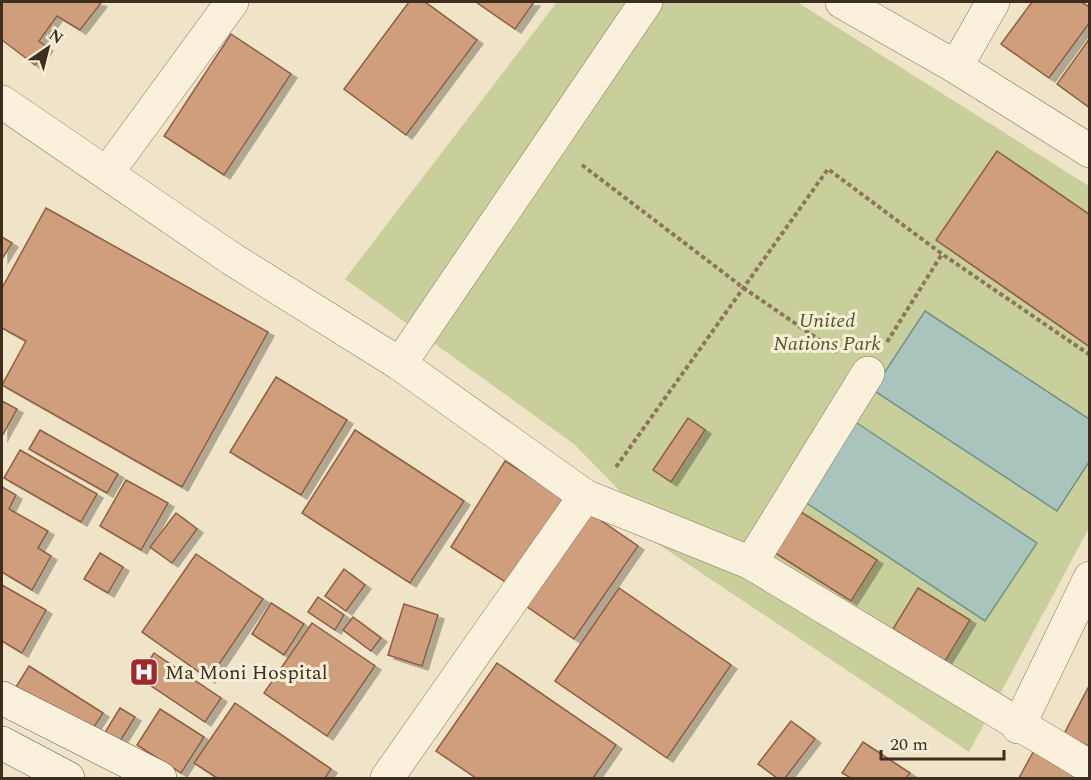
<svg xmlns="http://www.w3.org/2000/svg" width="1091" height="780" viewBox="0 0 1091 780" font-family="Spectral,serif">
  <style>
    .green { fill: #c9cf9b }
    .water { fill: #a9c4bc; stroke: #6f938a; stroke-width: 1.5 }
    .building { fill: #cf9f7d; stroke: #8d5f41; stroke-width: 1.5; filter: url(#shadow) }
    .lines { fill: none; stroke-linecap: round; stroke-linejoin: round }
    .minor-casing { stroke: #8d765c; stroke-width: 34 }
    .secondary-casing { stroke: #6f573f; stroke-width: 34 }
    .path { stroke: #8d765c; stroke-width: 4; stroke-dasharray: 4.5 3; stroke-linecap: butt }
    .minor { stroke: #faf1dc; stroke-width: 33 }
    .secondary { stroke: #faf1dc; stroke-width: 33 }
    .labels { text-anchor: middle; stroke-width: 6; stroke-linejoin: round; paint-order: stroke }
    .park-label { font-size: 20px; font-style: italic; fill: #4d5a26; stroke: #f7eed8 }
    .poi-label { font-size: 20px; fill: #3d2e20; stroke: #f7eed8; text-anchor: start }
  </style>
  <defs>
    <filter id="shadow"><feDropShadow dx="6" dy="4" stdDeviation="0" flood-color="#0004"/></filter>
  </defs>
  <rect width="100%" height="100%" fill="#f0e4c8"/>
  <path class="green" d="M 557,2 L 797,2 L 1089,186 L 1089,528 L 969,752 L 646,536 L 619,490 L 574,444 L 345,279 Z"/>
  <g class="water">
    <path d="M 925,311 L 1089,419 L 1089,462 L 1057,511 L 873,390 Z"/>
    <path d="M 854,421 L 1037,543 L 985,621 L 802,500 Z"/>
  </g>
  <g class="building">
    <path d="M 2,2 L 99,2 L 101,3 L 80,30 L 57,16 L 39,41 L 47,47 L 35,65 L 2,40 Z"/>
    <path d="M 409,2 L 425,2 L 477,40 L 406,135 L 344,89 Z"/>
    <path d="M 476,2 L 534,2 L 515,29 Z"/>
    <path d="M 1032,2 L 1081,2 L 1090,7 L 1090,22 L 1049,78 L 1001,44 Z"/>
    <path d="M 231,34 L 291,74 L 224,175 L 164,136 Z"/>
    <path d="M 1090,38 L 1090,108 L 1057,84 Z"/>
    <path d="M 997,151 L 1090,215 L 1090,347 L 936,240 Z"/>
    <path d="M 46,208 L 268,332 L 182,487 L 2,385 L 26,341 L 2,328 L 2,288 Z"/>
    <path d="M 2,237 L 12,243 L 2,259 Z"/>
    <path d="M 276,377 L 347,420 L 301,495 L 230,452 Z"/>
    <path d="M 2,401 L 17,409 L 2,436 Z"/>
    <path d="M 688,418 L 705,430 L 671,482 L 653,470 Z"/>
    <path d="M 40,430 L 118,474 L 107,493 L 29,449 Z"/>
    <path d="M 355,430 L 464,501 L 410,583 L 302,513 Z"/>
    <path d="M 20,450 L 97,494 L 81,522 L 4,478 Z"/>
    <path d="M 505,461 L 570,502 L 515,588 L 451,547 Z"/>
    <path d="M 126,480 L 168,503 L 141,550 L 100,526 Z"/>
    <path d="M 2,487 L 16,495 L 9,509 L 48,531 L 38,548 L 51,556 L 32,590 L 2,572 Z"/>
    <path d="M 587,511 L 638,546 L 574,639 L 523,604 Z"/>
    <path d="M 801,512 L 877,560 L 851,601 L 775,553 Z"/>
    <path d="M 176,513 L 197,529 L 172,563 L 150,547 Z"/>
    <path d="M 100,553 L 123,567 L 108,593 L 84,579 Z"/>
    <path d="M 196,554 L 263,599 L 209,679 L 142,632 Z"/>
    <path d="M 344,569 L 365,585 L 346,611 L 325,596 Z"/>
    <path d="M 2,585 L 46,610 L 22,653 L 2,641 Z"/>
    <path d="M 619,588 L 731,665 L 667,758 L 555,681 Z"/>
    <path d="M 918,588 L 970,620 L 945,661 L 893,629 Z"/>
    <path d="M 318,597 L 344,615 L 335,630 L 308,612 Z"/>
    <path d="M 271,603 L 304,624 L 284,655 L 252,634 Z"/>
    <path d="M 404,604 L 438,615 L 422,666 L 388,655 Z"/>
    <path d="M 353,617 L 381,638 L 371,651 L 343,630 Z"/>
    <path d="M 312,623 L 375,666 L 327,736 L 264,693 Z"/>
    <path d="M 154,653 L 221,698 L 205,722 L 138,677 Z"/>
    <path d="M 497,663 L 616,745 L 593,778 L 476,778 L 436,751 Z"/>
    <path d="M 29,666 L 103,713 L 90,733 L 16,687 Z"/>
    <path d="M 1090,684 L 1090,747 L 1064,734 Z"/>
    <path d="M 235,703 L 331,769 L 325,778 L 217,778 L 194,763 Z"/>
    <path d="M 120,708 L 135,717 L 119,743 L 104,734 Z"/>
    <path d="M 160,709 L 204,737 L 181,773 L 137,745 Z"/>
    <path d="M 791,721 L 815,739 L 785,778 L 777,778 L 758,764 Z"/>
    <path d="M 863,742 L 910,773 L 906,778 L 851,778 L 842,773 Z"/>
    <path d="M 1038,743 L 1090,778 L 1019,778 Z"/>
  </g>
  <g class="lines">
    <g class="minor-casing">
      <g id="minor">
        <path d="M 842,2 L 956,67 L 1090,151"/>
        <path d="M 956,67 L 993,2"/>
        <path d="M 2,102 L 232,259 L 400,364 L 585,496 L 751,563 L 1090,767"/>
        <path d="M 107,173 L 232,2"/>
        <path d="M 400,364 L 646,2"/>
        <path d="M 751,563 L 868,373"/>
        <path d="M 1018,727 L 1090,578"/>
        <path d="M 387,778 L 585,496"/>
      </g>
    </g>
    <g class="secondary-casing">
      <g id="secondary">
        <path d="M 2,698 L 160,778"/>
        <path d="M 2,743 L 68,778"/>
      </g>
    </g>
    <g class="path">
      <path d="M 582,165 L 745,289 L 837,352"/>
      <path d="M 887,342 L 942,254"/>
      <path d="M 616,467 L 828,169 L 942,254 L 1090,355"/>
    </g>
    <use href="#minor" class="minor"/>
    <use href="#secondary" class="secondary"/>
  </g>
  <defs>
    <g id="hospital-square" transform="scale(1.5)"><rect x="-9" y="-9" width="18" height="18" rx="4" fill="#9e2a2b" stroke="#f7eed8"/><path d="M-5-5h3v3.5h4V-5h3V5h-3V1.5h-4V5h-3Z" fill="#fff"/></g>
  </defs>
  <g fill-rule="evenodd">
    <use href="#hospital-square" x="144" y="672"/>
  </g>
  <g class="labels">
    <g class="park-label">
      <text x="827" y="327">United<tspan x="827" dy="23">Nations Park</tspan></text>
    </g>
    <g class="poi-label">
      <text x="165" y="679">Ma Moni Hospital</text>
    </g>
  </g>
  <rect width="1091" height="780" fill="none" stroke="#3d2e20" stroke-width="6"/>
  <g transform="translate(48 48) rotate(35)" stroke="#f7eed8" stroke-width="4.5" paint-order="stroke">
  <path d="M0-4.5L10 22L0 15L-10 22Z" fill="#3d2e20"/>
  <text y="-9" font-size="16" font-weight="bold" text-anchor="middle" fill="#3d2e20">N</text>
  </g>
  <path d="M881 750v9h123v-9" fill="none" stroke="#3d2e20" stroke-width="3"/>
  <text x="890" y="750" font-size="18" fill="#3d2e20" stroke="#f7eed8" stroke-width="4.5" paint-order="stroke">20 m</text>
</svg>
